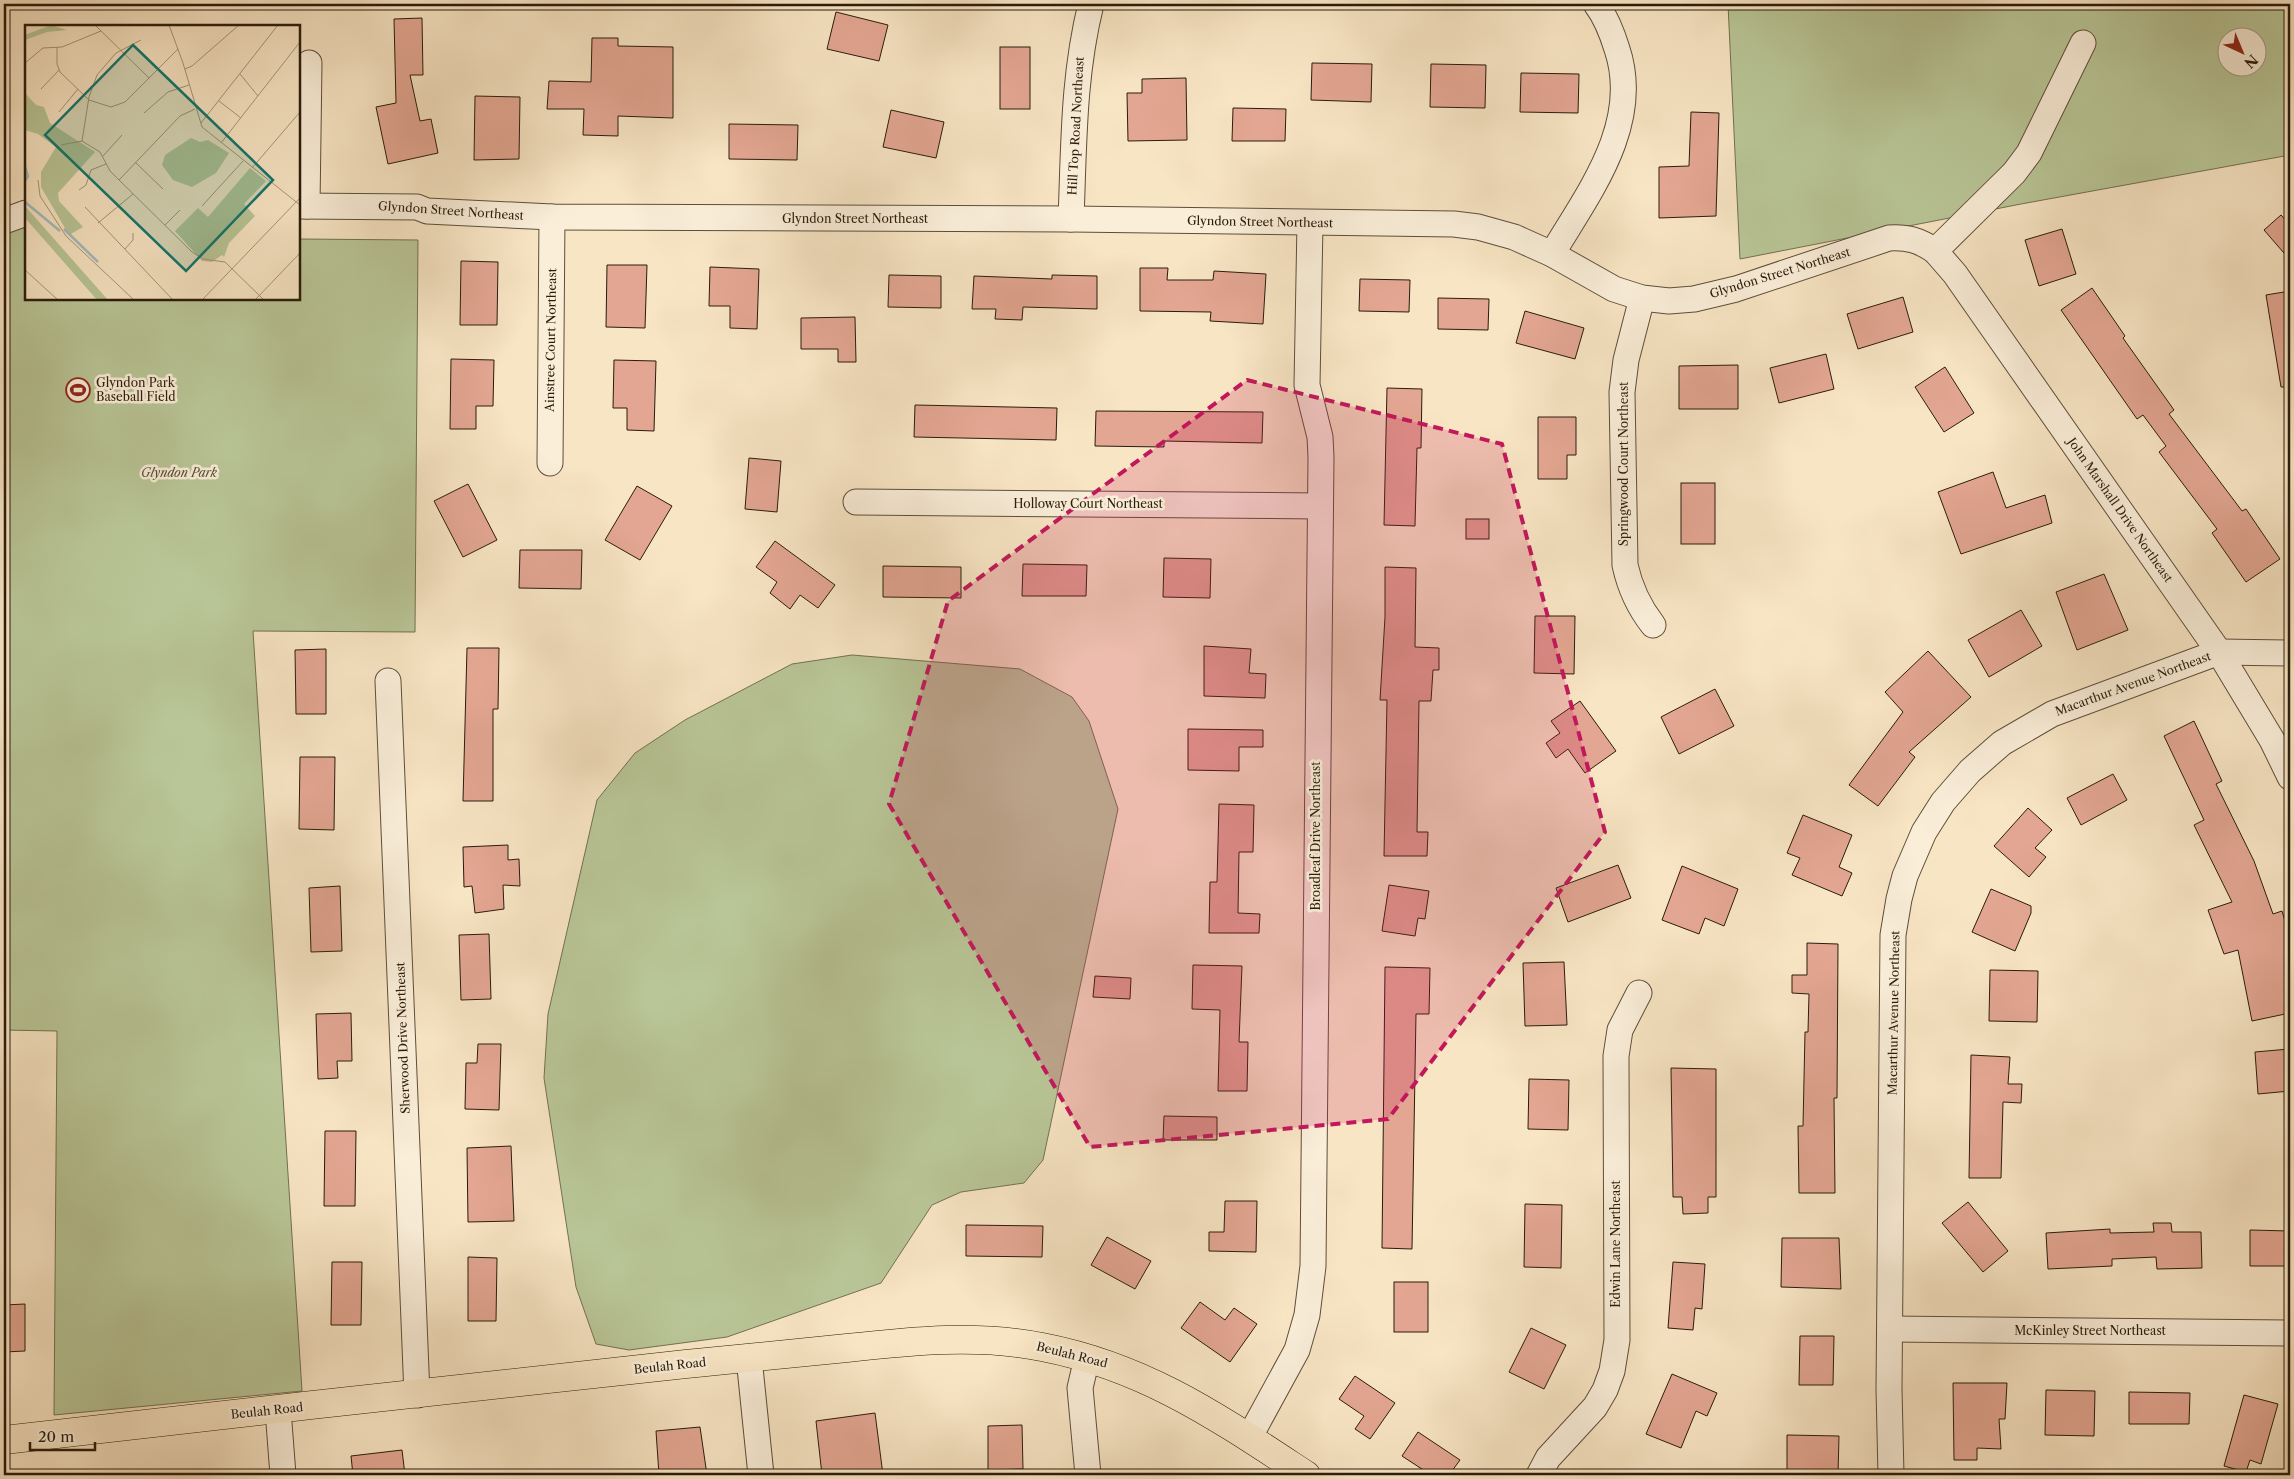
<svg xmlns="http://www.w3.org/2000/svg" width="2294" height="1479" viewBox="0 0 2294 1479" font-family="'Libre Caslon Text',serif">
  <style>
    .green { fill: #b9c697; stroke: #727151; fill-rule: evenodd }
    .building { fill: #e3a692; stroke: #2a1c0b }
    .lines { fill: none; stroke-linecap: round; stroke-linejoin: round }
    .minor-casing { stroke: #5e4e39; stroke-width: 27 }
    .major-casing { stroke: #2a1c0b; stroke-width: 29 }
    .minor { stroke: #faeed9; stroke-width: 25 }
    .major { stroke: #f8e5c4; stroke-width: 28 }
    .marked { fill: #c2185b; fill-opacity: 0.2; stroke: #c2185b; stroke-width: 4; stroke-dasharray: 10 6; stroke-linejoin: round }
    .labels { text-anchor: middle; stroke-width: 5; stroke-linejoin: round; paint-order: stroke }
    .street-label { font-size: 12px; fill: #2a1c0b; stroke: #faeed9 }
    .poi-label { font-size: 12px; fill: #2a1c0b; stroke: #faeed9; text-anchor: start }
    .park-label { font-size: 12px; font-style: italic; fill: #554f35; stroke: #faeed9 }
    .inset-river { fill: none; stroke: #a3bcbf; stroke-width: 2.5 }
    .inset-road { fill: none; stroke: #a6957a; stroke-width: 1 }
    .view { fill: #0f766e; fill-opacity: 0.15; stroke: #0f766e; stroke-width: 2.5 }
    .inset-edge { fill: none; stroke: #2a1c0b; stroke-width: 2.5 }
  </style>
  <rect width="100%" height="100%" fill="#f8e5c4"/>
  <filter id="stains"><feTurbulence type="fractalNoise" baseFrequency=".004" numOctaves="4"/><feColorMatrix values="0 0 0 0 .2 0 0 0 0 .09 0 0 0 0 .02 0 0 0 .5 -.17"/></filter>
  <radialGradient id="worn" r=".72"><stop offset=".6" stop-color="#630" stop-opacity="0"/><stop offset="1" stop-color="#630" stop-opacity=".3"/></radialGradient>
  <g class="green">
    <path d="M 1728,4 L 2290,4 L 2290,155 L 2021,204 L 1740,259 ZM 2226,38 L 2256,38 L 2256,68 L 2226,68 Z"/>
    <path d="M 4,205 L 26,206 L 26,299 L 299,299 L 299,239 L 418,240 L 415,632 L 253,631 L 302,1391 L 54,1415 L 57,1031 L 4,1030 Z"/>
    <path d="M 852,655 L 1020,669 L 1072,697 L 1089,721 L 1118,809 L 1043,1160 L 1024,1183 L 961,1192 L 932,1205 L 881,1283 L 727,1337 L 629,1350 L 596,1344 L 576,1287 L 544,1078 L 548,1014 L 597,800 L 635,753 L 685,720 L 792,664 Z"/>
  </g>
  <g class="building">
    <path d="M 836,12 L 888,25 L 879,61 L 827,49 Z"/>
    <path d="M 422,18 L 423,75 L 410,75 L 420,121 L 431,119 L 438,153 L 388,164 L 376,107 L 396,103 L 394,19 Z"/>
    <path d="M 592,38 L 618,38 L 618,46 L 673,47 L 673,118 L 618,116 L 618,136 L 583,135 L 584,109 L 547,109 L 549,81 L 591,82 Z"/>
    <rect x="1000" y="47" width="30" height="62"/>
    <path d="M 1312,63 L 1372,64 L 1371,102 L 1311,100 Z"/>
    <path d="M 1431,64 L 1486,65 L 1485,108 L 1430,107 Z"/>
    <path d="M 1521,73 L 1579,74 L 1578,113 L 1520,112 Z"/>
    <path d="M 1186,78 L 1187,140 L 1128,141 L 1127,93 L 1142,93 L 1142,79 Z"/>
    <path d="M 475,96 L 520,97 L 519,159 L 474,160 Z"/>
    <path d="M 1233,108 L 1286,109 L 1285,141 L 1232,141 Z"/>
    <path d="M 891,110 L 944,122 L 936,158 L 883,147 Z"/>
    <path d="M 1691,112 L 1719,113 L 1716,216 L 1659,218 L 1659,167 L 1689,166 Z"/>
    <path d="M 729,124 L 798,125 L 797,160 L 729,159 Z"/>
    <path d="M 2281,215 L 2290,225 L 2290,260 L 2264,230 Z"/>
    <path d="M 2062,229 L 2076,274 L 2039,286 L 2025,240 Z"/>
    <path d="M 461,261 L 498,262 L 497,325 L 460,325 Z"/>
    <path d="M 607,265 L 647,265 L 645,328 L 606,327 Z"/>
    <path d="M 710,267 L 759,269 L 757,329 L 730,328 L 730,306 L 709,306 Z"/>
    <path d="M 1140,268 L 1168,268 L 1167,280 L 1213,280 L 1214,271 L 1266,274 L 1263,324 L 1210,321 L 1211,312 L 1140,311 Z"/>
    <path d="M 889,275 L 941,276 L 941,308 L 888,307 Z"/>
    <path d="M 1052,275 L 1097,276 L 1097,309 L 1023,307 L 1022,320 L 995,319 L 996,309 L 972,309 L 974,276 L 1052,279 Z"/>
    <path d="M 1360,279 L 1410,280 L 1409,312 L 1359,311 Z"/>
    <path d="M 2092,288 L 2125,336 L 2123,338 L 2174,410 L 2169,414 L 2242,511 L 2246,509 L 2280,559 L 2246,582 L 2212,533 L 2217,529 L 2159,452 L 2166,446 L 2143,415 L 2137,419 L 2061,310 Z"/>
    <path d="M 2290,291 L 2290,387 L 2281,387 L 2266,295 Z"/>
    <path d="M 1903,297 L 1913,332 L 1858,349 L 1847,314 Z"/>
    <path d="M 1438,298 L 1489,299 L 1488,330 L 1438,329 Z"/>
    <path d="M 1525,311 L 1584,328 L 1575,359 L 1516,343 Z"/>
    <path d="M 855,317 L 856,362 L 838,362 L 838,349 L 801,349 L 801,318 Z"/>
    <path d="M 1826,354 L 1834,389 L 1779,403 L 1770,368 Z"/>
    <path d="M 451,359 L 494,360 L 493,406 L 476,406 L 476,429 L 450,429 Z"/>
    <path d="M 614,360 L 656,361 L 654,431 L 627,430 L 627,408 L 613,408 Z"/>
    <path d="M 1738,365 L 1738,409 L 1679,409 L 1679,366 Z"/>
    <path d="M 1945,367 L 1974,413 L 1944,432 L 1915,387 Z"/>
    <path d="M 1387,388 L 1422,389 L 1421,448 L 1417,448 L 1415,526 L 1384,525 Z"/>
    <path d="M 915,405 L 1057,408 L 1056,440 L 914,437 Z"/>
    <path d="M 1096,411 L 1263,412 L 1262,443 L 1164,441 L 1164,447 L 1095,446 Z"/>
    <path d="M 1538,417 L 1576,417 L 1576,455 L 1567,455 L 1567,479 L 1538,479 Z"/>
    <path d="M 749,458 L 781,461 L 777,512 L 745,509 Z"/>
    <path d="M 1993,472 L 2006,508 L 2045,495 L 2052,523 L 1961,554 L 1938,492 Z"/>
    <rect x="1681" y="483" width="34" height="61"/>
    <path d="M 468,484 L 497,540 L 463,557 L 434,501 Z"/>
    <path d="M 637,486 L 672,506 L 640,560 L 605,540 Z"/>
    <rect x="1466" y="519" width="23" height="20"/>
    <path d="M 775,541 L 835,585 L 818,608 L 800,595 L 790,609 L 770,593 L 777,582 L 756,567 Z"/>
    <path d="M 520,550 L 582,550 L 581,589 L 519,588 Z"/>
    <path d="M 1164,558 L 1211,559 L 1210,598 L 1163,597 Z"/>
    <path d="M 1023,564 L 1087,565 L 1086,596 L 1022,596 Z"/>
    <path d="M 883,566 L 961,567 L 961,598 L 883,597 Z"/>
    <path d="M 1385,567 L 1416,568 L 1415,647 L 1439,648 L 1439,670 L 1433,670 L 1431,701 L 1419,701 L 1417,832 L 1428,832 L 1427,856 L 1384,856 L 1387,700 L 1380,700 L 1385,617 Z"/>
    <path d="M 2104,574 L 2128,630 L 2077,650 L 2056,592 Z"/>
    <path d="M 2021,610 L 2042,646 L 1989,677 L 1968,640 Z"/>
    <path d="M 1535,616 L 1575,616 L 1574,674 L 1534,673 Z"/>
    <path d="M 1204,646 L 1251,649 L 1249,673 L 1266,674 L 1265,698 L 1204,696 Z"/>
    <path d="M 467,648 L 499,648 L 498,709 L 493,709 L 493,801 L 463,801 Z"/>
    <path d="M 326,649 L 326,714 L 296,714 L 295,650 Z"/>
    <path d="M 1928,651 L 1971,697 L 1909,752 L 1915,757 L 1878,806 L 1849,785 L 1903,712 L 1885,692 Z"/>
    <path d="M 1715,689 L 1734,726 L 1679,754 L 1661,717 Z"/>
    <path d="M 1580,701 L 1616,751 L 1585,773 L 1568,749 L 1556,758 L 1546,743 L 1560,733 L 1551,721 Z"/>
    <path d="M 2194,721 L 2222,781 L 2216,784 L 2254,861 L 2273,914 L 2282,911 L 2290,938 L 2290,1013 L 2252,1021 L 2238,950 L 2224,954 L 2208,910 L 2232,902 L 2194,825 L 2204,820 L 2164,736 Z"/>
    <path d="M 1188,729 L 1263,730 L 1263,747 L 1239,747 L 1239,771 L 1188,770 Z"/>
    <path d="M 300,757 L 335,757 L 334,830 L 299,829 Z"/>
    <path d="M 2113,774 L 2127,800 L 2081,825 L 2067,798 Z"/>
    <path d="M 1219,804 L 1254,805 L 1253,852 L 1239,852 L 1238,913 L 1260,914 L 1259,933 L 1209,933 L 1210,882 L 1217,882 Z"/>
    <path d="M 2028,808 L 2052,830 L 2035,848 L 2046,857 L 2029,877 L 1994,846 Z"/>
    <path d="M 1803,815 L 1852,835 L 1839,867 L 1852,873 L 1842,896 L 1792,875 L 1800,858 L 1787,853 Z"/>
    <path d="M 508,845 L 508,860 L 519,859 L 520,886 L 503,885 L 504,909 L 475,913 L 472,886 L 464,887 L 463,847 Z"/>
    <path d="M 1618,865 L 1631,898 L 1568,922 L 1556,888 Z"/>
    <path d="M 1682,866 L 1738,889 L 1724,926 L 1705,918 L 1699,934 L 1662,920 Z"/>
    <path d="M 1389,885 L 1429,891 L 1425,919 L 1418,918 L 1415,936 L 1382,931 Z"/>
    <path d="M 340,886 L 342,951 L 311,952 L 309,888 Z"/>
    <path d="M 1991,889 L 2031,906 L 2031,913 L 2015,951 L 1972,932 Z"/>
    <path d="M 489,934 L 491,999 L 461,1000 L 459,935 Z"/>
    <path d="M 1807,943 L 1838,944 L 1837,1098 L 1834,1098 L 1835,1193 L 1799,1193 L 1798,1126 L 1803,1126 L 1805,1032 L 1808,1032 L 1809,994 L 1792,993 L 1792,975 L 1807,975 Z"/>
    <path d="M 1564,962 L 1567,1025 L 1525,1026 L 1523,963 Z"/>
    <path d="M 1193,965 L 1242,966 L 1239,1042 L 1248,1042 L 1247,1091 L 1218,1091 L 1220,1010 L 1192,1009 Z"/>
    <path d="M 1385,967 L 1430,968 L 1429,1014 L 1416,1014 L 1412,1249 L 1382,1248 Z"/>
    <path d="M 1990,970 L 2038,971 L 2037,1022 L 1989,1021 Z"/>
    <path d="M 1095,976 L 1131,978 L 1130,999 L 1093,997 Z"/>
    <path d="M 351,1013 L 352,1061 L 337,1061 L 338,1078 L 318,1079 L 316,1014 Z"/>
    <path d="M 478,1044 L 501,1044 L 499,1110 L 465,1109 L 466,1063 L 477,1063 Z"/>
    <path d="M 2289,1049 L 2290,1091 L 2258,1094 L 2255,1052 Z"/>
    <path d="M 1971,1055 L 2010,1057 L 2008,1084 L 2022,1084 L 2021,1103 L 2003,1102 L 2001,1178 L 1969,1178 Z"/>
    <path d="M 1671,1068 L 1716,1069 L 1716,1197 L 1708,1197 L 1708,1213 L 1683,1214 L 1682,1197 L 1673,1197 Z"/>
    <path d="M 1529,1079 L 1569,1080 L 1568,1130 L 1528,1129 Z"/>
    <path d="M 1164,1116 L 1217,1117 L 1217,1140 L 1163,1140 Z"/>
    <path d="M 325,1131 L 356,1131 L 355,1206 L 324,1206 Z"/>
    <path d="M 511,1146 L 514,1221 L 468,1222 L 467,1148 Z"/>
    <path d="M 1225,1201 L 1257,1201 L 1256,1252 L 1209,1251 L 1209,1232 L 1224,1232 Z"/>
    <path d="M 1968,1202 L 2008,1251 L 1983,1272 L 1942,1223 Z"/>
    <path d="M 1525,1204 L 1562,1205 L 1561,1268 L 1524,1267 Z"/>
    <path d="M 2153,1223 L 2171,1223 L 2172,1232 L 2201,1232 L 2202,1268 L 2157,1269 L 2156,1257 L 2112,1259 L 2112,1266 L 2048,1269 L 2046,1233 L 2110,1229 L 2110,1233 L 2154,1232 Z"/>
    <path d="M 966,1225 L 1043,1226 L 1042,1257 L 966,1256 Z"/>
    <path d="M 2250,1230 L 2290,1231 L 2290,1266 L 2250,1266 Z"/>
    <path d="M 1107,1237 L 1151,1261 L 1135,1289 L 1091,1265 Z"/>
    <path d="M 1782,1238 L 1839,1238 L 1841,1289 L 1781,1287 Z"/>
    <path d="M 468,1257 L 497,1258 L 496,1321 L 468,1321 Z"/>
    <path d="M 332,1262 L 362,1262 L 361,1325 L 331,1325 Z"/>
    <path d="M 1673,1262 L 1705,1264 L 1702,1309 L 1695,1308 L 1693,1330 L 1668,1328 Z"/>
    <rect x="1394" y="1282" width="34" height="50"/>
    <path d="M 1200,1302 L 1225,1320 L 1234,1308 L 1257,1324 L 1230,1362 L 1181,1328 Z"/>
    <path d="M 25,1304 L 25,1351 L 4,1352 L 4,1305 Z"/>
    <path d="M 1531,1328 L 1566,1345 L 1544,1389 L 1509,1372 Z"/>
    <path d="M 1800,1336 L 1834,1336 L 1833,1385 L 1799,1385 Z"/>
    <path d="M 1672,1374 L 1717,1393 L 1707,1416 L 1696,1411 L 1681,1448 L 1646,1434 Z"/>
    <path d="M 1355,1376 L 1395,1403 L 1370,1439 L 1355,1429 L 1364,1416 L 1339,1399 Z"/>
    <path d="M 1953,1383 L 2007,1383 L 2005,1419 L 1999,1419 L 2001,1449 L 1977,1448 L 1977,1460 L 1954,1460 Z"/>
    <path d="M 2046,1390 L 2095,1391 L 2094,1436 L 2045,1435 Z"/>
    <path d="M 2129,1392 L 2190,1393 L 2189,1424 L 2129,1424 Z"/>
    <path d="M 2244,1395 L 2278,1404 L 2261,1464 L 2250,1460 L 2246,1472 L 2224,1466 Z"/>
    <path d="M 875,1413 L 883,1475 L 822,1475 L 816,1421 Z"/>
    <path d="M 1022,1425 L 1023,1469 L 988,1470 L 988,1426 Z"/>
    <path d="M 700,1427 L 707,1475 L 659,1475 L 656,1431 Z"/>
    <path d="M 1418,1432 L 1460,1460 L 1449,1475 L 1431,1475 L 1402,1456 Z"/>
    <path d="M 1787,1435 L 1839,1436 L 1838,1475 L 1793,1475 L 1793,1470 L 1787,1470 Z"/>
    <path d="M 402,1450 L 405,1475 L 353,1475 L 351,1456 Z"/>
  </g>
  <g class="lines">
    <g class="minor-casing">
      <g id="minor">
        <path d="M 299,206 L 417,207 L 427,211 L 552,217 L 1071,219 L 1454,224 L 1478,227 L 1514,237 L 1552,254 L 1614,289 L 1642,298 L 1669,301 L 1694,299 L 1736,289 L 1889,238 C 1908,237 1919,240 1935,251 L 2014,173 L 2029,153 L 2083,43"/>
        <path d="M 307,206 L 309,63"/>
        <path d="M 1071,219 C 1074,144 1073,77 1091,4"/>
        <path d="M 4,221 L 26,213"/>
        <path d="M 1935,251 L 1955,274 L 2219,652 L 2272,740 L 2290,777"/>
        <path d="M 1552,254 C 1589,192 1642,124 1617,49 C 1612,33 1606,17 1596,4"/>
        <path d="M 1642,298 L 1626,360 L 1622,392 L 1625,565 C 1630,588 1638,606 1653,625"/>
        <path d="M 550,463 L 552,217"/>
        <path d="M 856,502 L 1319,506"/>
        <path d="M 388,681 L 417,1395"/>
        <path d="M 1891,1329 L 2290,1333"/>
        <path d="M 749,1358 L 761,1475"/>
        <path d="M 1087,1358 L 1080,1388 L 1088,1475"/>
        <path d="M 278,1410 L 283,1475"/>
        <path d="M 1249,1438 L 1297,1350 L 1307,1315 L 1313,1266 L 1321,457 L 1320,437 L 1307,385 L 1310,223"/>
        <path d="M 1539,1475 L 1548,1458 L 1595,1407 L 1605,1390 L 1612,1371 L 1617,1340 L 1616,1056 L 1620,1030 L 1639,993"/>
        <path d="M 1891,1475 L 1889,1389 L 1893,935 L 1899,899 L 1905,876 L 1924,832 L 1943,802 L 1970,771 L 2002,743 L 2052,714 L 2219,652 L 2290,653"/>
      </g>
    </g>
    <g class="major-casing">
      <path id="major" d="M 4,1440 C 231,1414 459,1388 686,1364 C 740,1359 794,1353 847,1348 C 912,1341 977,1334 1042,1347 C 1146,1367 1219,1418 1306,1475"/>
    </g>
    <use href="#minor" class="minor"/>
    <use href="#major" class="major"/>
  </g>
  <path class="marked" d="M 1247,380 L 1502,444 L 1605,832 L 1388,1119 L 1090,1147 L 889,804 L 948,601 Z"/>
  <defs>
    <g id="stadium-ring" transform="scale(1.25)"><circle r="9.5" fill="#faeed9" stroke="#8f2418" stroke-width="1.5"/><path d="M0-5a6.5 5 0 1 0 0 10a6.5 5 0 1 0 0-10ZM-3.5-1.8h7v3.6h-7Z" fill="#8f2418"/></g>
  </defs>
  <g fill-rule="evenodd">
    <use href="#stadium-ring" x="78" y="390"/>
  </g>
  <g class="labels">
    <g class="street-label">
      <text transform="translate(1076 126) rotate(-87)" y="4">Hill Top Road Northeast</text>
      <text transform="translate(451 211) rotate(4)" y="4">Glyndon Street Northeast</text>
      <text x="855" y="223">Glyndon Street Northeast</text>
      <text transform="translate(1260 222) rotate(1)" y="4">Glyndon Street Northeast</text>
      <text transform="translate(1780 273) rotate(-17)" y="4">Glyndon Street Northeast</text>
      <text transform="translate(551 340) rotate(-89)" y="4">Ainstree Court Northeast</text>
      <text transform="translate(1624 464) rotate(-90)" y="4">Springwood Court Northeast</text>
      <text x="1088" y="508">Holloway Court Northeast</text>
      <text transform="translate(2120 510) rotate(55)" y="4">John Marshall Drive Northeast</text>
      <text transform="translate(2133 684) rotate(-20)" y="4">Macarthur Avenue Northeast</text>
      <text transform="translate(1316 836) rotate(-90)" y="4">Broadleaf Drive Northeast</text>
      <text transform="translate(1894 1013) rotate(-89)" y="4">Macarthur Avenue Northeast</text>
      <text transform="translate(403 1038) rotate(-92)" y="4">Sherwood Drive Northeast</text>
      <text transform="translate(1616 1244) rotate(-90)" y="4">Edwin Lane Northeast</text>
      <text x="2090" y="1335">McKinley Street Northeast</text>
      <text transform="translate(1072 1355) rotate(14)" y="4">Beulah Road</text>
      <text transform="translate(670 1366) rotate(-6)" y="4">Beulah Road</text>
      <text transform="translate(267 1411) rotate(-6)" y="4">Beulah Road</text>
    </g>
    <g class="poi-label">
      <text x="96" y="387">Glyndon Park<tspan x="96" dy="14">Baseball Field</tspan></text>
    </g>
    <g class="park-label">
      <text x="179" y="477">Glyndon Park</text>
    </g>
  </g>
  <g transform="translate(25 25)">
    <rect width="275" height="275" fill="#f8e5c4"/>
    <path d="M 26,0 L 42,5 L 22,7 L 0,15 L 0,10 ZM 0,68 L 11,80 L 19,82 L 25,98 L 70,127 L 33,168 L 34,176 L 58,202 L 44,210 L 16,162 L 16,147 L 31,122 L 13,109 L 0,105 ZM 166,113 L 175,117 L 183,115 L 204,128 L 191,148 L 167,162 L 148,155 L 137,140 L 140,130 ZM 225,143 L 241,156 L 219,179 L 230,191 L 204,218 L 199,232 L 197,230 L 187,237 L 177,236 L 150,206 L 173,183 L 183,192 ZM 0,181 L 83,275 L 72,275 L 66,268 L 0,193 Z" fill="#b9c697"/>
    <path class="inset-river" d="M 0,142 L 3,151 L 0,156M 0,177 L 35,206M 39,204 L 73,237"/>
    <path class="inset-road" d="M 70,0 L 124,53M 144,0 L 158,38 L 177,102 L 275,180M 32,22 L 32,39 L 35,47 L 64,75 L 86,82 L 100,77 L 153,24M 0,38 L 18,23 L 37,22 L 76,6M 160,44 L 167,41 L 214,0M 215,49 L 233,71M 16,64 L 34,45M 194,76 L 216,93M 34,87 L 53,64M 119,88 L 143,67 L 164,60M 176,98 L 253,0M 57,116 L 64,72 L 72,50 L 91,28 L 116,15M 196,118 L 275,17M 36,120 L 57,116 L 75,127 L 85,146 L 167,227 L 178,234 L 200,237 L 239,275M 78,131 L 97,110M 110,137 L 138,164M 227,143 L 275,87M 13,155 L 15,171 L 41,211 L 109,275M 94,155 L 155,91 L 170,84M 54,165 L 61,160 L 66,145 L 81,139M 177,181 L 218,136M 60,182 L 148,275M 73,198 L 108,169M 140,200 L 155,185M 100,224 L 108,215 L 108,208M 0,245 L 33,275M 177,275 L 275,173M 230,275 L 275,228"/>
    <path class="view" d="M 108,20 L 248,155 L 161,246 L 20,110 Z"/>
    <rect width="275" height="275" class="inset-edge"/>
  </g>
  <rect width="2294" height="1479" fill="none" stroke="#f8e5c4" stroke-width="20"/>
  <rect x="5" y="5" width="2284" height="1469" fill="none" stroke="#2a1c0b" stroke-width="2.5"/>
  <rect x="10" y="10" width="2274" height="1459" fill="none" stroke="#2a1c0b"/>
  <g transform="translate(2242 52) rotate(136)"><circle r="24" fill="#faeed9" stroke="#a79a87"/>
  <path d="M0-4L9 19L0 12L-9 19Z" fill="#8f2418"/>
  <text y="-8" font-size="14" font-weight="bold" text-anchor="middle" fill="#2a1c0b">N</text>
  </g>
  <path d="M30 1442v8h65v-8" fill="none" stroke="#2a1c0b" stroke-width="2.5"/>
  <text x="38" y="1442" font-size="15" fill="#2a1c0b" stroke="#faeed9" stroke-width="4" paint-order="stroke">20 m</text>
  <rect width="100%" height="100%" filter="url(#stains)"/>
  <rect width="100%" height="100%" fill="url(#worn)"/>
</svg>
